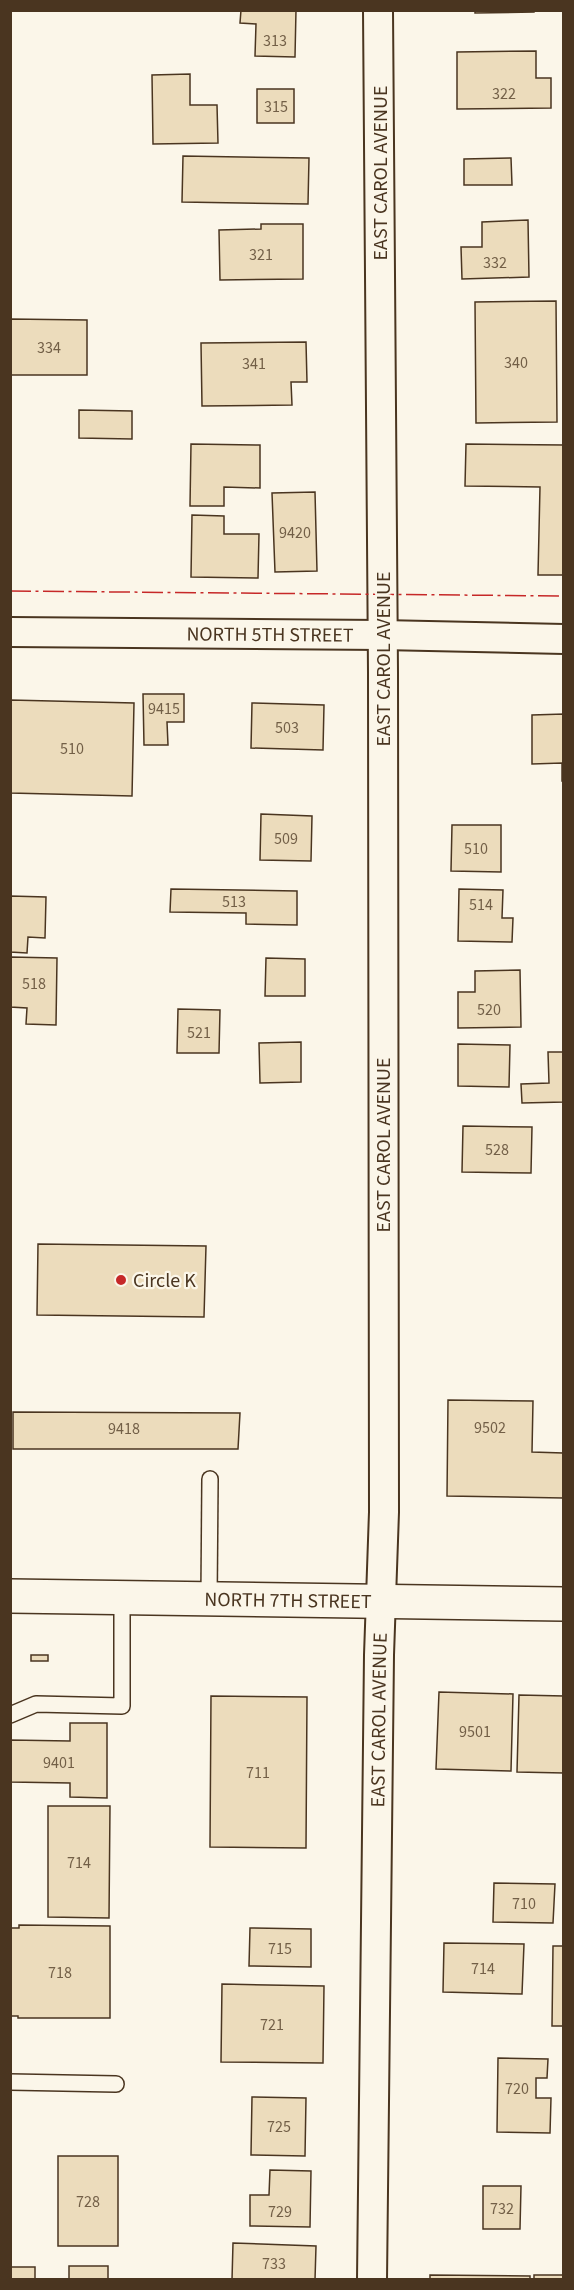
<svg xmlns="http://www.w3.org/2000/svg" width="574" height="2290" viewBox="0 0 574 2290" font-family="'Source Sans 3',sans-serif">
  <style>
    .building { fill: #ecdcbc; stroke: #4a3520; stroke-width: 1.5 }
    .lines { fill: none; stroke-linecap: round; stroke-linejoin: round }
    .service-casing { stroke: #4a3520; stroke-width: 18 }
    .minor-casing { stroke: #4a3520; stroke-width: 32 }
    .primary-casing { stroke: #4a3520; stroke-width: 36 }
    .service { stroke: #fbf6e9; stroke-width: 15 }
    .minor { stroke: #fbf6e9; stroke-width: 28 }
    .primary { stroke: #fbf6e9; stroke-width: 33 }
    .power { stroke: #c62828; stroke-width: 1.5; stroke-dasharray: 21 4.5 3 4.5; stroke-linecap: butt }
    .poi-dot { fill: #c62828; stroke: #fbf6e9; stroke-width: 2 }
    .labels { text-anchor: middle; stroke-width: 4.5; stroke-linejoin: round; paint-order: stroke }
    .number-label { font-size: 16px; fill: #725f47 }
    .street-label { font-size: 20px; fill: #4a3520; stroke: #fbf6e9 }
    .poi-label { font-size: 20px; fill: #4a3520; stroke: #fbf6e9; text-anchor: start }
  </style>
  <rect width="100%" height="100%" fill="#fbf6e9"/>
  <g class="building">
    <path d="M 241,10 L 296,10 L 295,57 L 255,56 L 256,24 L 240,23 Z"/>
    <path d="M 475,10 L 534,10 L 534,12 L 475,13 Z"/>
    <path d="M 536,51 L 536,78 L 551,78 L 551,108 L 457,109 L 457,52 Z"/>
    <path d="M 190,74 L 190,105 L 217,105 L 218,143 L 153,144 L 152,75 Z"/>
    <rect x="257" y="89" width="37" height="34"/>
    <path d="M 183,156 L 309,158 L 308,204 L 182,202 Z"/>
    <path d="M 511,158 L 512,185 L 464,185 L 464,159 Z"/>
    <path d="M 528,220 L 529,277 L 462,279 L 461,247 L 482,247 L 482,222 Z"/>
    <path d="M 261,224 L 303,224 L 303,279 L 220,280 L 219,230 L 261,229 Z"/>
    <path d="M 556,301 L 557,422 L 476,423 L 475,302 Z"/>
    <path d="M 10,319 L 87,320 L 87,375 L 10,375 Z"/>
    <path d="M 306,342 L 307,382 L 291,382 L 292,405 L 202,406 L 201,343 Z"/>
    <path d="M 79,410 L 132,411 L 132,439 L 79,438 Z"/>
    <path d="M 191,444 L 260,445 L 260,488 L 224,487 L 224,506 L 190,506 Z"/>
    <path d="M 466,444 L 564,445 L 564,575 L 538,575 L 540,487 L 465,486 Z"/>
    <path d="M 315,492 L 317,571 L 275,572 L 272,493 Z"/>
    <path d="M 192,515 L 224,516 L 224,534 L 259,534 L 258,578 L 191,577 Z"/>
    <path d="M 143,694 L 184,694 L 184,722 L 167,722 L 168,745 L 144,745 Z"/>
    <path d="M 10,700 L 134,703 L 132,796 L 10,793 Z"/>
    <path d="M 252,703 L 324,705 L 323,750 L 251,748 Z"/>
    <path d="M 564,714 L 564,781 L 562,781 L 562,763 L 532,764 L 532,715 Z"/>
    <path d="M 261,814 L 312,816 L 311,861 L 260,860 Z"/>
    <path d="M 452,825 L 501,825 L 501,872 L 451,871 Z"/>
    <path d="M 171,889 L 297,891 L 297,925 L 246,924 L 246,913 L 170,912 Z"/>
    <path d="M 459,889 L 503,890 L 502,918 L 513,918 L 512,942 L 458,941 Z"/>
    <path d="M 10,896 L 46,897 L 45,938 L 28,937 L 27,953 L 10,952 Z"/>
    <path d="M 10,957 L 57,958 L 56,1025 L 26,1024 L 27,1008 L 10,1007 Z"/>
    <path d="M 266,958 L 305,959 L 305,996 L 265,996 Z"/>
    <path d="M 520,970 L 521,1027 L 458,1028 L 458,992 L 475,992 L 475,971 Z"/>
    <path d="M 178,1009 L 220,1010 L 219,1053 L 177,1053 Z"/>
    <path d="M 301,1042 L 301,1082 L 260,1083 L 259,1043 Z"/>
    <path d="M 458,1044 L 510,1045 L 509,1087 L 458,1086 Z"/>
    <path d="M 548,1052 L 564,1052 L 564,1102 L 522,1103 L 521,1084 L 549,1083 Z"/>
    <path d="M 463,1126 L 532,1127 L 531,1173 L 462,1172 Z"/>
    <path d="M 38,1244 L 206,1246 L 204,1317 L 37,1315 Z"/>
    <path d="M 448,1400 L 533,1401 L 532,1452 L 563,1453 L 563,1498 L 447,1496 Z"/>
    <path d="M 13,1412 L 240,1413 L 238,1449 L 13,1449 Z"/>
    <rect x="31" y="1655" width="17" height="6"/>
    <path d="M 439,1692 L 513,1694 L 511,1771 L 436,1769 Z"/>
    <path d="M 519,1695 L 564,1696 L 564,1773 L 517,1772 Z"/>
    <path d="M 211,1696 L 307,1697 L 306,1848 L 210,1847 Z"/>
    <path d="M 70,1723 L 107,1723 L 107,1798 L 70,1797 L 70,1783 L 10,1782 L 10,1740 L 70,1741 Z"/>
    <path d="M 48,1806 L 110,1806 L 109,1918 L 48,1917 Z"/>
    <path d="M 494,1883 L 555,1884 L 553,1923 L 493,1922 Z"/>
    <path d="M 19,1925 L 110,1926 L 110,2018 L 18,2018 L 18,2016 L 10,2016 L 10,1928 L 19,1928 Z"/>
    <path d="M 250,1928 L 311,1929 L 311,1967 L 249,1966 Z"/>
    <path d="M 444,1943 L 524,1944 L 522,1994 L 443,1992 Z"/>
    <path d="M 553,1946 L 564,1946 L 564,2026 L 552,2026 Z"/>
    <path d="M 222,1984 L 324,1986 L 323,2063 L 221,2062 Z"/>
    <path d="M 498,2058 L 548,2059 L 547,2078 L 536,2078 L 536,2098 L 551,2098 L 550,2133 L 497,2132 Z"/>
    <path d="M 252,2097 L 306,2098 L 305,2156 L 251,2155 Z"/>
    <rect x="58" y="2156" width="60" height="90"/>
    <path d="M 270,2170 L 311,2171 L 310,2227 L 250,2226 L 250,2195 L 269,2195 Z"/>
    <path d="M 483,2186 L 521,2186 L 520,2229 L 483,2229 Z"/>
    <path d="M 233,2243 L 316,2246 L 315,2280 L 232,2280 Z"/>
    <rect x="69" y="2266" width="39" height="14"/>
    <rect x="10" y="2267" width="25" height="13"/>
    <path d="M 430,2275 L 530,2276 L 530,2280 L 430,2280 Z"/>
    <rect x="534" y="2275" width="30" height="5"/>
  </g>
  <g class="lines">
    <g class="service-casing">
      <g id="service">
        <path d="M 209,1599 L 210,1479"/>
        <path d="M 10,1715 L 36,1704 L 122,1706 L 122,1598"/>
        <path d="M 10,2082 L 116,2084"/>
      </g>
    </g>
    <g class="minor-casing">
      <g id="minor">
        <path id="s1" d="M 10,632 L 382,635 L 564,639"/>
        <path id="s2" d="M 372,2280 L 379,1655 L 384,1512 L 383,672 L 378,10"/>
      </g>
    </g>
    <g class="primary-casing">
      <g id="primary">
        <path id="s3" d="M 10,1596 L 564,1604"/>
      </g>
    </g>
    <use href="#service" class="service"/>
    <use href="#minor" class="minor"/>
    <use href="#primary" class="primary"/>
    <path class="power" d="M 10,591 L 564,596"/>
  </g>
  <circle class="poi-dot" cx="121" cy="1280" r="6"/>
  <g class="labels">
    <g class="number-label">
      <text x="275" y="46">313</text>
      <text x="504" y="99">322</text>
      <text x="276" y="112">315</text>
      <text x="261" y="260">321</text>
      <text x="495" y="268">332</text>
      <text x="49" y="353">334</text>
      <text x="516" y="368">340</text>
      <text x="254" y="369">341</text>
      <text x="295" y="538">9420</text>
      <text x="164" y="714">9415</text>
      <text x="287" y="733">503</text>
      <text x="72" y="754">510</text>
      <text x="286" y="844">509</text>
      <text x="476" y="854">510</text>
      <text x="234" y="907">513</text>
      <text x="481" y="910">514</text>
      <text x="34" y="989">518</text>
      <text x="489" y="1015">520</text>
      <text x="199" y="1038">521</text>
      <text x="497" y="1155">528</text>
      <text x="490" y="1433">9502</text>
      <text x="124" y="1434">9418</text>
      <text x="475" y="1737">9501</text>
      <text x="59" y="1768">9401</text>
      <text x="258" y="1778">711</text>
      <text x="79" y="1868">714</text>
      <text x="524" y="1909">710</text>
      <text x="280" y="1954">715</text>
      <text x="483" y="1974">714</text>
      <text x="60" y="1978">718</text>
      <text x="272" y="2030">721</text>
      <text x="517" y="2094">720</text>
      <text x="279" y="2132">725</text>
      <text x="88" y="2207">728</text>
      <text x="502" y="2214">732</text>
      <text x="280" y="2217">729</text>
      <text x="274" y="2269">733</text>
    </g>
    <g class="street-label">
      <text transform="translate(380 173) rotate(-90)" y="7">EAST CAROL AVENUE</text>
      <text dy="7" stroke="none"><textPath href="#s1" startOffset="260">NORTH 5TH STREET</textPath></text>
      <text transform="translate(383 659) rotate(-90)" y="7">EAST CAROL AVENUE</text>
      <text transform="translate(383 1145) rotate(-90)" y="7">EAST CAROL AVENUE</text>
      <text dy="7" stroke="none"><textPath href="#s3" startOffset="278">NORTH 7TH STREET</textPath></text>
      <text dy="7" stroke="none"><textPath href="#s2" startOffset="560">EAST CAROL AVENUE</textPath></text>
    </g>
    <g class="poi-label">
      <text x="133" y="1287">Circle K</text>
    </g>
  </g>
  <rect width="574" height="2290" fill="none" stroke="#4a3520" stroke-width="24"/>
</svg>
